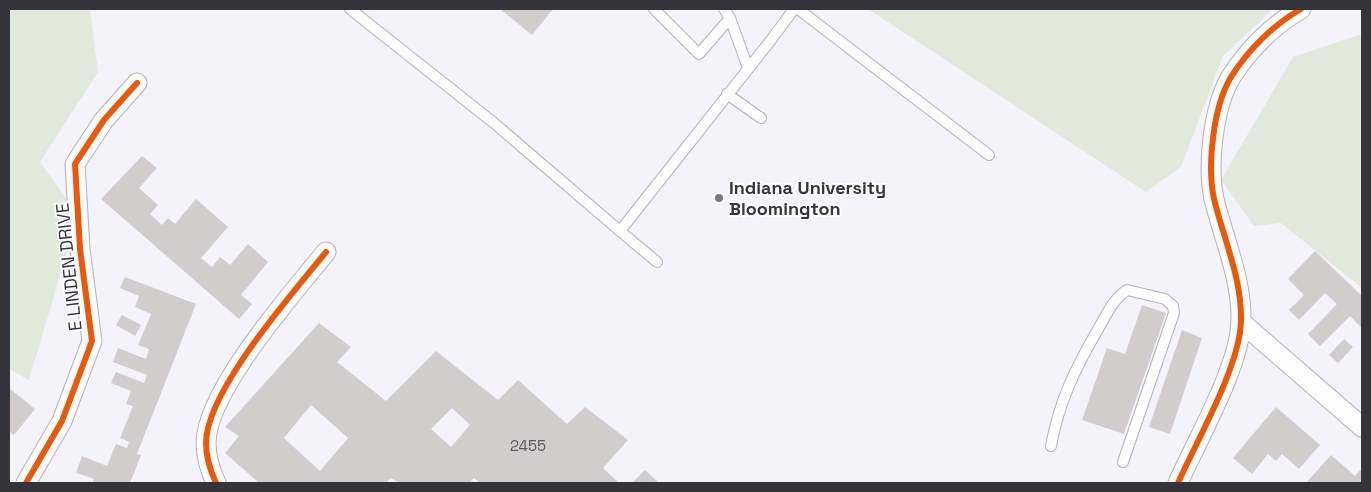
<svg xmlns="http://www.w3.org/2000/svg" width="1371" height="492" viewBox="0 0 1371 492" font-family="'Space Grotesk',sans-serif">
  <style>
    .green { fill: #e2e8da }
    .building { fill: #d2cdcd; fill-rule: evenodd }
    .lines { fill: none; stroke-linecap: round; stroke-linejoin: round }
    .service-casing { stroke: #b2b0b8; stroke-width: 12 }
    .minor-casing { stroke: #b2b0b8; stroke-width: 21 }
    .service { stroke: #fdfdfe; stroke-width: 10 }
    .minor { stroke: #fdfdfe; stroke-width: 19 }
    .cycleway-casing { stroke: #fff; stroke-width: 9 }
    .cycleway { stroke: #e8590c; stroke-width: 6 }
    .poi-dot { fill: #78767e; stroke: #fff; stroke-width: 2 }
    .labels { text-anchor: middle; stroke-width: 4; stroke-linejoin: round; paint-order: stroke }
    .number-label { font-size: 15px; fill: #5c5a60 }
    .poi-label { font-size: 18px; font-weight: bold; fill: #35333c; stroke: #fff; text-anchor: start }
    .street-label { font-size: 18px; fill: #35333c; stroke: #fff }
  </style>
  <rect width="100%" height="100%" fill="#f4f2fa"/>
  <g class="green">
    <path d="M 9,9 L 90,9 L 98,72 L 40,162 L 78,215 L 29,380 L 9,369 Z"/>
    <path d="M 868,9 L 1273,9 L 1223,56 L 1181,167 L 1146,192 Z"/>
    <path d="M 1362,34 L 1362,288 L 1281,223 L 1254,226 L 1221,180 L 1293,57 Z"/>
  </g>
  <g class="building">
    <path d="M 500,9 L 553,9 L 532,35 Z"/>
    <path d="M 142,156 L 157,168 L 139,188 L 158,205 L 150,214 L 162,225 L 168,218 L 175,224 L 196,199 L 228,227 L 201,258 L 212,267 L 220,257 L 230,265 L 248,244 L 268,262 L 241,295 L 252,304 L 239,319 L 101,199 Z"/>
    <path d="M 1315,251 L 1362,296 L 1362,328 L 1350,316 L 1320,346 L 1308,334 L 1337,304 L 1325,293 L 1299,320 L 1289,310 L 1304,295 L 1288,279 Z"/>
    <path d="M 125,277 L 196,304 L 137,454 L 141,455 L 130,483 L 92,483 L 94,479 L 76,473 L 82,456 L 107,466 L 116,444 L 127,448 L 129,442 L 120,438 L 133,406 L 126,404 L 131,391 L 111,383 L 116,372 L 144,383 L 147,375 L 113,362 L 118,348 L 146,359 L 149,349 L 138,345 L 151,314 L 135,307 L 139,296 L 120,288 Z"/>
    <path d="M 1142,305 L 1166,313 L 1124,434 L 1082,420 L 1107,348 L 1125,354 Z"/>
    <path d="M 122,315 L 141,325 L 135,336 L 116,325 Z"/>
    <path d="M 319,323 L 351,347 L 337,362 L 386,401 L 436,351 L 498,400 L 518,380 L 567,424 L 585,407 L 628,440 L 603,468 L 619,483 L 480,483 L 474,478 L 469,483 L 399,483 L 391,478 L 386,483 L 259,483 L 225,453 L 239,436 L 225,427 ZM 311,405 L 348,438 L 320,471 L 284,438 ZM 452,408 L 470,425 L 451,447 L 431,429 Z"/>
    <path d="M 1182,330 L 1202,338 L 1170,434 L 1149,427 Z"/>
    <path d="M 1344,339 L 1353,347 L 1338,363 L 1329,355 Z"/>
    <path d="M 9,388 L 35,409 L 14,435 L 9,431 Z"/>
    <path d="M 1276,407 L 1320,445 L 1299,469 L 1282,454 L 1276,461 L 1268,454 L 1252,474 L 1233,458 Z"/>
    <path d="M 1331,455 L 1355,476 L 1360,470 L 1362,472 L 1362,483 L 1306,483 Z"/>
    <path d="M 645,470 L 659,483 L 632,483 Z"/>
  </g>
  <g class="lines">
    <g class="service-casing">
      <g id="service">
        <path d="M 350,9 L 494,123 L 620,231 L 771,40 L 794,9"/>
        <path d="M 654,9 L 699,54 L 730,18"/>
        <path d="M 724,9 L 730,18 L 748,68"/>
        <path d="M 798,9 L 989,155"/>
        <path d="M 727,94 L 761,118"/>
        <path d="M 620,231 L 657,262"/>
        <path d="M 1051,446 C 1059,402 1075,369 1097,331 C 1106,316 1112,300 1127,290 L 1165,299 L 1173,306 L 1174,313 L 1123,462"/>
      </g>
    </g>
    <g class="minor-casing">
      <g id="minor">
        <path d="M 1241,322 L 1362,427"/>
        <path d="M 26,483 L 62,421 L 92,341 L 80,249 L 75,164 L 104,120 L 137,83"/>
        <path d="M 216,483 C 210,470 206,458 206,443 C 206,391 293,293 326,252"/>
        <path d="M 1178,483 C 1197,440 1240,366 1241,321 C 1242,279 1224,240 1214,199 C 1207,166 1213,107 1231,77 C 1248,50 1273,25 1301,9"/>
      </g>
    </g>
    <use href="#service" class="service"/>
    <use href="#minor" class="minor"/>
    <g class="cycleway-casing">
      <g id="cycleway">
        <path d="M 26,483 L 62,421 L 92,341 L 80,249 L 75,164 L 104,120 L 137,83"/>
        <path d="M 216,483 C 210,470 206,458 206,443 C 206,391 293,293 326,252"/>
        <path d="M 1178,483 C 1197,440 1240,366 1241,321 C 1242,279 1224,240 1214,199 C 1207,166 1213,107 1231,77 C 1248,50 1273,25 1301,9"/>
      </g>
    </g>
    <use href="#cycleway" class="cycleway"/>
  </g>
  <circle class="poi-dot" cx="719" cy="198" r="5"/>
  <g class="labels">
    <g class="number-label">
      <text x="528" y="451">2455</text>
    </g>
    <g class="poi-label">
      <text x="729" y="194">Indiana University<tspan x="729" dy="21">Bloomington</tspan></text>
    </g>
    <g class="street-label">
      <text transform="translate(69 267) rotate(-96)" y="6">E LINDEN DRIVE</text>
    </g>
  </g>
  <rect width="1371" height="492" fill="none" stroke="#35333c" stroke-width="20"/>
</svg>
